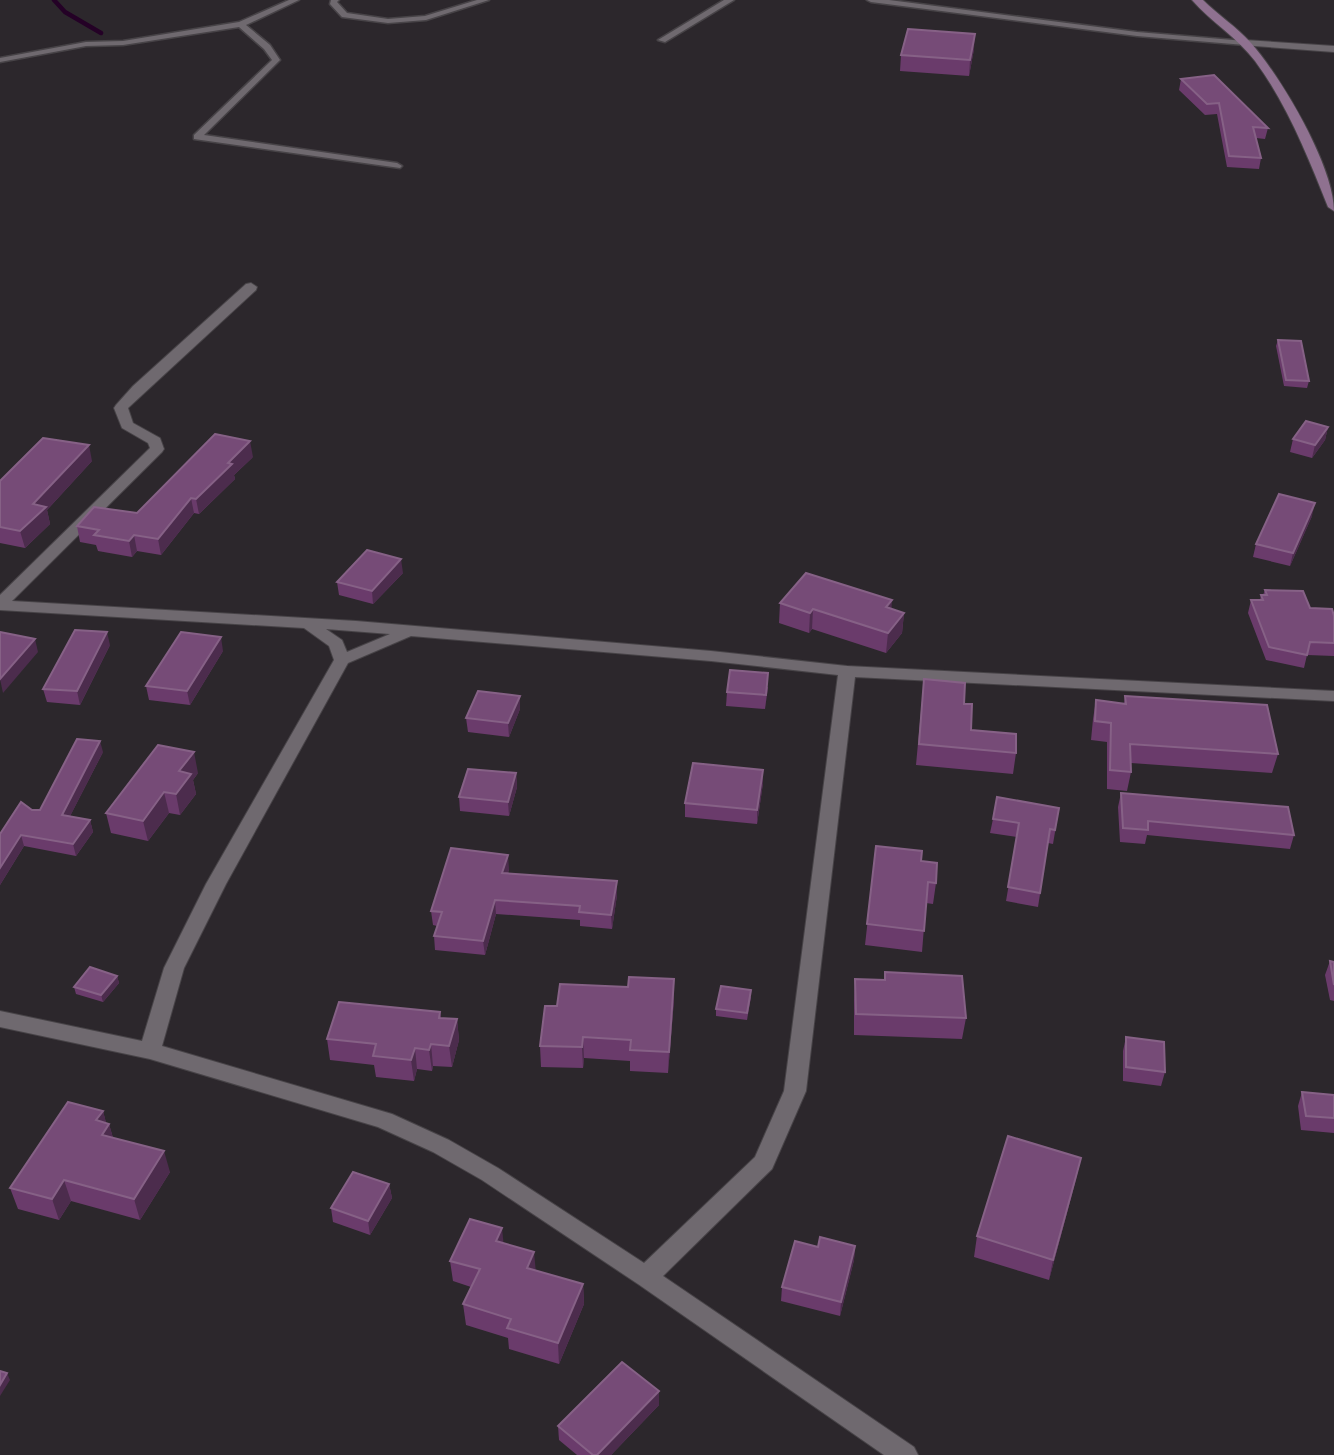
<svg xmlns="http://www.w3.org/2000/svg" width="1334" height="1455" viewBox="0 0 1334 1455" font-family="'PT Serif',serif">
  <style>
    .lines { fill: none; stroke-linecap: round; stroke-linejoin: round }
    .stream { stroke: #240126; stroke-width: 4.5 }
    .lane-casing { stroke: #474347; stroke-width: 3 }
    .street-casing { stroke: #474347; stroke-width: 2 }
    .secondary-casing { stroke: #474347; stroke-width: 2 }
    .lane { fill: #6f696f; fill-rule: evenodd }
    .street { fill: #6f696f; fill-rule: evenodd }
    .secondary { fill: #8f7190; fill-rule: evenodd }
    .wall { fill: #6a3b6b }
    .shaded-wall { fill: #4c2c4d }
    .building { fill: #764b77; stroke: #866186; stroke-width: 2 }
  </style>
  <rect width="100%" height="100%" fill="#2c272c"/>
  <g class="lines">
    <path class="stream" d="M 54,0 L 65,12 L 101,33"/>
    <g class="lane-casing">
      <g id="lane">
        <path d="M 289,0 L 299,0 L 246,25 L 270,45 L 280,60 L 204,135 L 397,163 L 402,166 L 400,168 L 194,139 L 194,135 L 272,60 L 264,49 L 239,27 L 123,45 L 86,46 L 0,62 L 0,58 L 86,42 L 123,41 L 239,22 Z"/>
        <path d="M 331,0 L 339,0 L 337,2 L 347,13 L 388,19 L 425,16 L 477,0 L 489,0 L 426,20 L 388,23 L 342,17 L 330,4 Z"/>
        <path d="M 724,0 L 734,0 L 665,42 L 658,40 Z"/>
        <path d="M 867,0 L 889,0 L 1137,32 L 1245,41 L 1249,43 L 1245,45 L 1137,36 L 871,2 Z"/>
      </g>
    </g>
    <g class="street-casing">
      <g id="street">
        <path d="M 1245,40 L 1334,46 L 1334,52 L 1241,45 L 1240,43 Z"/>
        <path d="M 251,283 L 257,287 L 256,290 L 128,408 L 133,423 L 160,438 L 164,449 L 162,452 L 12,601 L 356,621 L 711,651 L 847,666 L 1334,691 L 1334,701 L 855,677 L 806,1091 L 772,1169 L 663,1276 L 914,1447 L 918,1455 L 884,1455 L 638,1284 L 482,1180 L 433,1152 L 378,1127 L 150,1059 L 0,1027 L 0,1011 L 142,1041 L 164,968 L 206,884 L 334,660 L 329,646 L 304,628 L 0,610 L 0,595 L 150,448 L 148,443 L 122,428 L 114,408 L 116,405 L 133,386 L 246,284 ZM 326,629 L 390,634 L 347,652 L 342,640 ZM 411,636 L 711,661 L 838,675 L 784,1091 L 755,1157 L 644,1263 L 498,1168 L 449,1140 L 392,1114 L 162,1046 L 184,968 L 226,884 L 348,663 Z"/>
      </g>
    </g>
    <g class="secondary-casing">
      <path id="secondary" d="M 1192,0 L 1203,0 C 1218,15 1237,27 1251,43 C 1281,77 1334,166 1334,211 L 1328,207 C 1308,157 1287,104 1255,61 C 1237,37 1211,22 1192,0 Z"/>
    </g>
    <use href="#lane" class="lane"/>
    <use href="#street" class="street"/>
    <use href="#secondary" class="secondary"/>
  </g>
  <g class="wall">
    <path d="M 974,49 L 969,76 L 900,71 L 901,55 Z"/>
    <path d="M 1181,79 L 1268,128 L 1265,139 L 1256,138 L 1261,158 L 1259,169 L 1227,167 L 1217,114 L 1205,115 L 1179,90 Z"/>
    <path d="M 1278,340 L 1309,381 L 1307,388 L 1284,386 L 1276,346 Z"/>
    <path d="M 1328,427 L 1325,440 L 1312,458 L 1290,452 L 1293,439 Z"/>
    <path d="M 253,457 L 234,475 L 235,479 L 199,514 L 194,513 L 161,555 L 137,551 L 132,557 L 98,551 L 96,545 L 80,542 L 77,526 L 137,513 Z"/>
    <path d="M 92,461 L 47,510 L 50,524 L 25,548 L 0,543 L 0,481 Z"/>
    <path d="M 1312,516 L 1290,566 L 1253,557 L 1256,544 Z"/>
    <path d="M 403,573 L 373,604 L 339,595 L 337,582 Z"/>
    <path d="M 1265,590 L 1310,608 L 1334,616 L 1334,656 L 1307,655 L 1304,668 L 1266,660 L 1248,613 L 1251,600 L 1260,600 L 1261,595 L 1263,595 Z"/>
    <path d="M 780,603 L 892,609 L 904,613 L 902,633 L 886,653 L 812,629 L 809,633 L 779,623 Z"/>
    <path d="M 110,645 L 80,705 L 47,702 L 43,689 Z"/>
    <path d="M 223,651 L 190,705 L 149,700 L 146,686 Z"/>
    <path d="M 768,687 L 765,709 L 726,706 L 727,692 Z"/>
    <path d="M 520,696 L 520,709 L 509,737 L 468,732 L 466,718 Z"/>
    <path d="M 1125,696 L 1278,754 L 1272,773 L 1131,763 L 1131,772 L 1127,791 L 1107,789 L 1107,742 L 1091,740 L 1093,719 L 1096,700 L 1124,704 Z"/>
    <path d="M 922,700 L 964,704 L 971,730 L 1016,753 L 1013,774 L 916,765 Z"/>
    <path d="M 103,752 L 70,816 L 90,820 L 93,832 L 76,856 L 24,846 L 0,885 L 0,834 L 32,810 L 40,810 Z"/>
    <path d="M 198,773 L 193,780 L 196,794 L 180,815 L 169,813 L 148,841 L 111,833 L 106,813 Z"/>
    <path d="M 516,773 L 517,787 L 509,816 L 460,811 L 459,797 Z"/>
    <path d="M 763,783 L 757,824 L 685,817 L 685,803 Z"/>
    <path d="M 1121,793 L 1294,835 L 1290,849 L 1147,835 L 1145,844 L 1120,842 L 1118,807 Z"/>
    <path d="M 1059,808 L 1053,844 L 1048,843 L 1038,907 L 1006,901 L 1017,837 L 990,833 L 993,819 Z"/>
    <path d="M 876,846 L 921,861 L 936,883 L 933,904 L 926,903 L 922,952 L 865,945 Z"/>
    <path d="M 509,869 L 508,873 L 617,895 L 612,929 L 580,926 L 580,920 L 496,914 L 485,955 L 435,950 L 434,936 L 437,926 L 433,925 L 431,911 Z"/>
    <path d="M 1330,961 L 1334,962 L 1334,1001 L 1330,1000 L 1325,975 Z"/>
    <path d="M 885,972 L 966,1018 L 962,1039 L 854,1035 L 854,1000 L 855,979 L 884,980 Z"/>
    <path d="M 117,976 L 119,983 L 103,1002 L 76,994 L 74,987 Z"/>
    <path d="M 674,979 L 674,1000 L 668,1073 L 630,1071 L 630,1061 L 584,1058 L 583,1068 L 541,1067 L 540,1046 L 557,1006 L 628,987 Z"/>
    <path d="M 751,997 L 747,1020 L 716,1016 L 716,1009 Z"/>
    <path d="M 440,1012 L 441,1018 L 457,1019 L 459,1040 L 452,1067 L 433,1066 L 432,1071 L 417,1069 L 414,1081 L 376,1077 L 374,1065 L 330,1060 L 327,1039 Z"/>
    <path d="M 1126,1037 L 1165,1072 L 1161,1086 L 1123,1081 L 1123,1051 Z"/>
    <path d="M 1302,1092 L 1334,1095 L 1334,1133 L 1301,1130 L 1298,1106 Z"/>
    <path d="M 103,1111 L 106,1123 L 109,1124 L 113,1138 L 170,1172 L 140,1220 L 71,1201 L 59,1220 L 18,1209 L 10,1188 Z"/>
    <path d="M 1081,1158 L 1076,1179 L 1049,1280 L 974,1257 L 977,1236 Z"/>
    <path d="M 389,1184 L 392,1198 L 370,1235 L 333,1222 L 331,1208 Z"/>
    <path d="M 503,1243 L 536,1271 L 583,1284 L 584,1304 L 559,1364 L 509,1349 L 508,1338 L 466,1325 L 463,1304 L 471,1287 L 453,1281 L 450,1261 Z"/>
    <path d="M 855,1246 L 854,1260 L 840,1316 L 781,1301 L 782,1287 L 818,1247 Z"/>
    <path d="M 659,1391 L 659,1405 L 611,1455 L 577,1455 L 559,1440 L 558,1426 Z"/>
  </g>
  <g class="shaded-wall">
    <path d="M 975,34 L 974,49 L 969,76 L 970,60 Z"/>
    <path d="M 1328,427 L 1325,440 L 1312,458 L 1315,445 Z"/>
    <path d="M 250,441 L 253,457 L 234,475 L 235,479 L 199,514 L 196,499 L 228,463 Z"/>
    <path d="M 89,445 L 92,461 L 47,510 L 50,524 L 25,548 L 20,531 L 33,504 Z"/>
    <path d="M 191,498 L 194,513 L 161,555 L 158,539 Z"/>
    <path d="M 1315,503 L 1312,516 L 1290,566 L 1293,553 Z"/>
    <path d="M 134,535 L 137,551 L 132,557 L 129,541 Z"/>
    <path d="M 401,559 L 403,573 L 373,604 L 372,591 Z"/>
    <path d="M 892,600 L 891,620 L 886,607 Z"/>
    <path d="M 813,609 L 812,629 L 809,633 L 810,613 Z"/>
    <path d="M 904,613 L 902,633 L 886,653 L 888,633 Z"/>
    <path d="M 107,632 L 110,645 L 80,705 L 77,691 Z"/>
    <path d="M 221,637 L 223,651 L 190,705 L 187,691 Z"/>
    <path d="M 35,639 L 38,652 L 3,693 L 0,679 Z"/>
    <path d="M 520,696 L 520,709 L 509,737 L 508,723 Z"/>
    <path d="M 100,741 L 103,752 L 65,826 L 62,815 Z"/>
    <path d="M 194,752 L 198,773 L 193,780 L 196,794 L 180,815 L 176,794 L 179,771 Z"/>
    <path d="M 763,770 L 763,783 L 757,824 L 757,810 Z"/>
    <path d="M 516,773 L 517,787 L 509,816 L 508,802 Z"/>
    <path d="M 164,792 L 169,813 L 148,841 L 143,821 Z"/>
    <path d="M 90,820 L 93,832 L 76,856 L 73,844 Z"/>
    <path d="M 21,835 L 24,846 L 0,885 L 0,868 Z"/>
    <path d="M 508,855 L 509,869 L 503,887 L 502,873 Z"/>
    <path d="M 617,881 L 617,895 L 612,929 L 611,915 Z"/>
    <path d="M 495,900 L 496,914 L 485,955 L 483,941 Z"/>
    <path d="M 117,976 L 119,983 L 103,1002 L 101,995 Z"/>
    <path d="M 674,979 L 674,1000 L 668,1073 L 669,1052 Z"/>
    <path d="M 457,1019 L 459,1040 L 452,1067 L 449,1046 Z"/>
    <path d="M 583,1037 L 584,1058 L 583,1068 L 582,1047 Z"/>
    <path d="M 431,1044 L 433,1066 L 432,1071 L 429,1050 Z"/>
    <path d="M 415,1048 L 417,1069 L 414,1081 L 411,1060 Z"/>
    <path d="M 103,1111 L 107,1126 L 109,1124 L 115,1145 L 103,1141 L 96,1120 Z"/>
    <path d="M 164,1151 L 170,1172 L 140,1220 L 134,1199 Z"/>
    <path d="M 1081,1158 L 1076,1179 L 1049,1280 L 1053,1260 Z"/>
    <path d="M 64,1180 L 71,1201 L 59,1220 L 52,1199 Z"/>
    <path d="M 389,1184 L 392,1198 L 370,1235 L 368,1221 Z"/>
    <path d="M 502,1228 L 504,1248 L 496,1241 Z"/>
    <path d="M 855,1246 L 854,1260 L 840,1316 L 841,1302 Z"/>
    <path d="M 534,1252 L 536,1273 L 527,1268 Z"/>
    <path d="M 583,1284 L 584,1304 L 559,1364 L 558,1343 Z"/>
    <path d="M 7,1373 L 10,1380 L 0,1396 L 0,1385 Z"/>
    <path d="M 659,1391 L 659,1405 L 611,1455 L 597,1455 Z"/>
  </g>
  <g class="building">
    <path d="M 908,29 L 975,34 L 970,60 L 901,55 Z"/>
    <path d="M 1214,75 L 1268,128 L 1253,127 L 1261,158 L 1229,156 L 1219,103 L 1207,104 L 1181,79 Z"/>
    <path d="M 1278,340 L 1301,341 L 1309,381 L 1286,380 Z"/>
    <path d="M 1306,421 L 1328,427 L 1315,445 L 1293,439 Z"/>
    <path d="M 215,434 L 250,441 L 228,463 L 232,464 L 196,499 L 191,498 L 158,539 L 134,535 L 129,541 L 94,535 L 99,530 L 77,526 L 94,507 L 137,513 Z"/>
    <path d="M 43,438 L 89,445 L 33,504 L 46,507 L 20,531 L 0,527 L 0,481 Z"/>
    <path d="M 1279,494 L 1315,503 L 1293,553 L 1256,544 Z"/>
    <path d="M 367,550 L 401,559 L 372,591 L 337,582 Z"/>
    <path d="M 806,573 L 892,600 L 886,607 L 904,613 L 888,633 L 813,609 L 810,613 L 780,603 Z"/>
    <path d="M 1265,590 L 1303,591 L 1310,608 L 1332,609 L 1334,616 L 1334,643 L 1310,642 L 1307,655 L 1269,647 L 1251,600 L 1263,600 L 1261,595 L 1267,595 Z"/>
    <path d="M 75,630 L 107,632 L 77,691 L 43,689 Z"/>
    <path d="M 0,632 L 35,639 L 0,679 Z"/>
    <path d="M 181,632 L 221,637 L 187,691 L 146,686 Z"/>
    <path d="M 730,670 L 768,673 L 766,695 L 727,692 Z"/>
    <path d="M 924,679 L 965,683 L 964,704 L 972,704 L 971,730 L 1016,734 L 1016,753 L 919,744 Z"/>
    <path d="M 478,691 L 520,696 L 508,723 L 466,718 Z"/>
    <path d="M 1125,696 L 1267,705 L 1278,754 L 1130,744 L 1131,772 L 1110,770 L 1111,723 L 1095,721 L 1096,700 L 1126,704 Z"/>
    <path d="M 77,739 L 100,741 L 62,815 L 90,820 L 73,844 L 21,835 L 0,868 L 0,834 L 21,802 L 32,810 L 40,810 Z"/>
    <path d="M 158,745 L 194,752 L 179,771 L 191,774 L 176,794 L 164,792 L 143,821 L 106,813 Z"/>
    <path d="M 693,763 L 763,770 L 757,810 L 685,803 Z"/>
    <path d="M 468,769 L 516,773 L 508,802 L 459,797 Z"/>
    <path d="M 1121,793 L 1288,807 L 1294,835 L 1148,821 L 1148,830 L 1123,828 Z"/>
    <path d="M 997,797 L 1059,808 L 1055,830 L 1050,829 L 1040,893 L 1008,887 L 1019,823 L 993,819 Z"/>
    <path d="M 876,846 L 922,851 L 921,861 L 937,863 L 936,883 L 928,882 L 924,931 L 867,924 Z"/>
    <path d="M 451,848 L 508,855 L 502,873 L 617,881 L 611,915 L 579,912 L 580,906 L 495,900 L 483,941 L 434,936 L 442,912 L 431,911 Z"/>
    <path d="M 1330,961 L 1334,962 L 1334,985 Z"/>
    <path d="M 90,967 L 117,976 L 101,995 L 74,987 Z"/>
    <path d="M 885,972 L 962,976 L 966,1018 L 856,1014 L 855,979 L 885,980 Z"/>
    <path d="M 629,977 L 674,979 L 669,1052 L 630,1050 L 631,1040 L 583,1037 L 582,1047 L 540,1046 L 545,1006 L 557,1006 L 560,984 L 628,987 Z"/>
    <path d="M 721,986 L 751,990 L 747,1013 L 716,1009 Z"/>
    <path d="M 339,1002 L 440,1012 L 439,1018 L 457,1019 L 449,1046 L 431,1044 L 429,1050 L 415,1048 L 411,1060 L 373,1056 L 376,1044 L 327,1039 Z"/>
    <path d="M 1126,1037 L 1164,1042 L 1165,1072 L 1126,1067 Z"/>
    <path d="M 1302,1092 L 1334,1095 L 1334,1118 L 1306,1116 Z"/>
    <path d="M 68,1102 L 103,1111 L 96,1120 L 109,1124 L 102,1135 L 164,1151 L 134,1199 L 64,1180 L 52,1199 L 10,1188 Z"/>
    <path d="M 1008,1136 L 1081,1158 L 1053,1260 L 977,1236 Z"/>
    <path d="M 353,1172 L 389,1184 L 368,1221 L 331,1208 Z"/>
    <path d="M 470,1219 L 502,1228 L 496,1241 L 534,1252 L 527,1268 L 583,1284 L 558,1343 L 507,1328 L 511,1319 L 463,1304 L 480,1269 L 450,1261 Z"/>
    <path d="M 820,1237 L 855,1246 L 841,1302 L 782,1287 L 795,1241 L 818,1247 Z"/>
    <path d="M 622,1362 L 659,1391 L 597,1455 L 593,1455 L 558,1426 Z"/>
    <path d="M 0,1371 L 7,1373 L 0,1385 Z"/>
  </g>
</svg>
